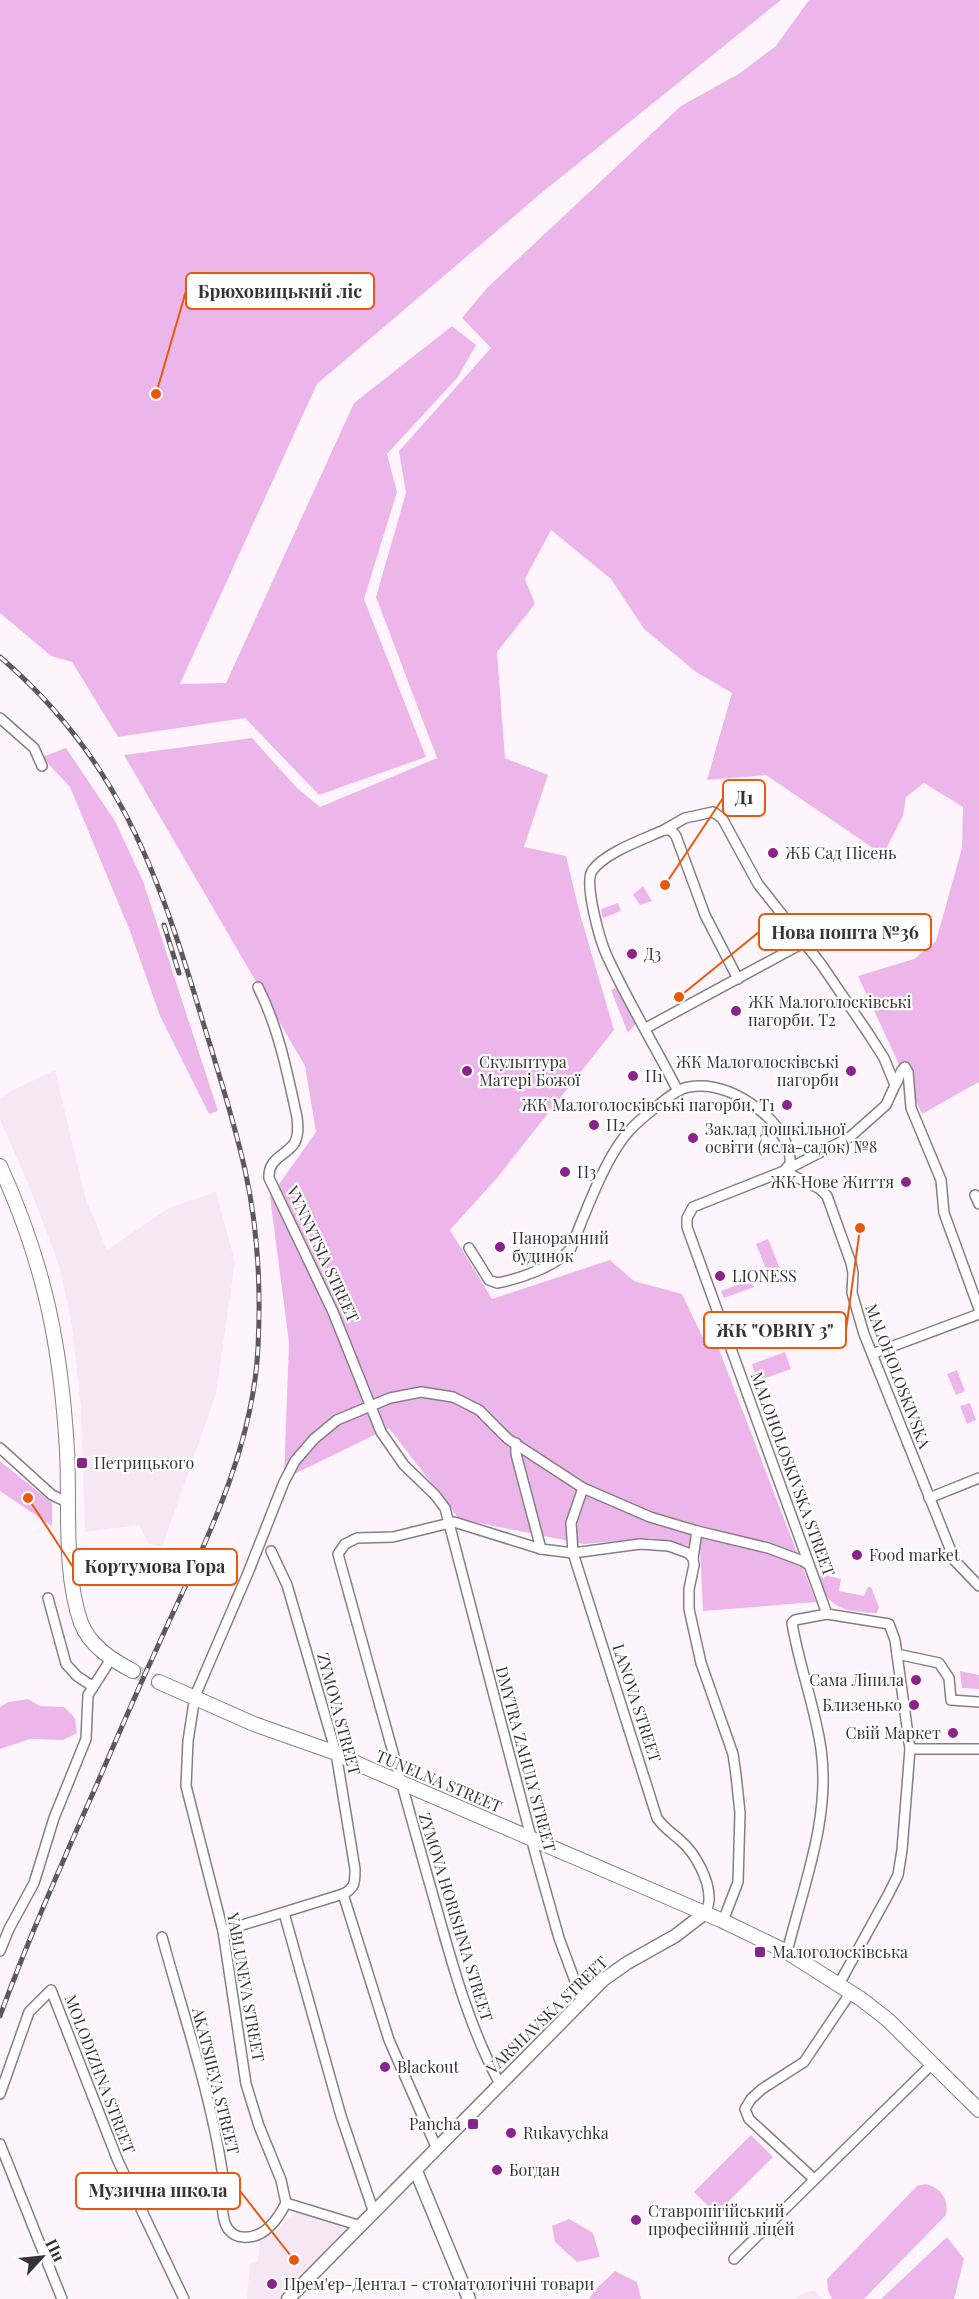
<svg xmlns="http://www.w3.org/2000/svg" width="979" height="2299" viewBox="0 0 979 2299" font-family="'Playfair Display',serif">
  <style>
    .built { fill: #f6e7f5 }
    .green { fill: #edb6ea }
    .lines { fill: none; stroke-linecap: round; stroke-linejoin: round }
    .secondary-tunnel { stroke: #d5cdd4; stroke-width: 14; stroke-dasharray: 14 7; stroke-linecap: butt }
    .minor-casing { stroke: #867e85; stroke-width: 12 }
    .tertiary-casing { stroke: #867e85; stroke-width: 15 }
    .secondary-casing { stroke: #867e85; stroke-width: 16 }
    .minor { stroke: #fff; stroke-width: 9 }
    .tertiary { stroke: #fff; stroke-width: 12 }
    .secondary { stroke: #fff; stroke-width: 14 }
    .rail-casing { stroke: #5c585c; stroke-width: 5 }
    .rail { stroke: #fff; stroke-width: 3; stroke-dasharray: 9; stroke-linecap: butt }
    .poi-dot { fill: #8a238a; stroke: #fff; stroke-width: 2 }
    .labels { text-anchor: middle; stroke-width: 4.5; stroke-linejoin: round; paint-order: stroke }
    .poi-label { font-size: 16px; fill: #363336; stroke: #fff; text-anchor: start }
    .street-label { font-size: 16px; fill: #363336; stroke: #fff }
    .leader { fill: none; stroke: #e8590c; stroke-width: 2 }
    .callout-dot { fill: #e8590c; stroke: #fff; stroke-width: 2 }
    .callout { fill: #fff; stroke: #e8590c; stroke-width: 2 }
    .callout-label { font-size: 18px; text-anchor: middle; font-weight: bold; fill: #363336 }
  </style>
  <rect width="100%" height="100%" fill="#fdf4fc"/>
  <g class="built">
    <path d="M 55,1070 L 86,1200 L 107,1250 L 169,1208 L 216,1192 L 235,1262 L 216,1394 L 162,1547 L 148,1543 L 139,1525 L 85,1532 L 81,1408 L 72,1326 L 61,1273 L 53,1249 L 27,1181 L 0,1120 L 0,1099 L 11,1091 Z"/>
    <path d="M 298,2211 L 353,2229 L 285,2299 L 247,2299 L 250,2263 L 258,2261 L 260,2238 L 273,2234 Z"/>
    <path d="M 814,2290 L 823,2299 L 796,2299 L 801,2294 Z"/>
  </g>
  <g class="green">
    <path d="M 0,0 L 781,0 L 539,195 L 317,384 L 180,684 L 226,683 L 354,403 L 452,326 L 476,345 L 458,377 L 387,454 L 397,492 L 364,599 L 426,757 L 319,795 L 245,718 L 118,737 L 72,662 L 51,656 L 0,613 Z"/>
    <path d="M 809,0 L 979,0 L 979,1082 L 922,1114 L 858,976 L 914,959 L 936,941 L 962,848 L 963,807 L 924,783 L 906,797 L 903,816 L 883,855 L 766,775 L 707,780 L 732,693 L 696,672 L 644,629 L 611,579 L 551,530 L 525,579 L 535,604 L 497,652 L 505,758 L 548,775 L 524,847 L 566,856 L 580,914 L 614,1030 L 497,1178 L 450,1230 L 492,1299 L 610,1260 L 634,1281 L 682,1294 L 704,1340 L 715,1339 L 816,1602 L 703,1611 L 700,1548 L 651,1538 L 584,1544 L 459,1519 L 389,1428 L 284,1479 L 289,1342 L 270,1197 L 316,1132 L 305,1066 L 124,755 L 252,738 L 297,788 L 320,807 L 437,758 L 376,597 L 406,493 L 399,451 L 491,348 L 462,318 L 487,288 L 681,106 L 740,73 L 776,46 Z"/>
    <path d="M 66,748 L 115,821 L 143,881 L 218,1111 L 209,1114 L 160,1016 L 130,931 L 70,787 L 42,757 Z"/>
    <path d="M 643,886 L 652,901 L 640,905 L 633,895 Z"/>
    <path d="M 618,903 L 621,911 L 603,918 L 601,909 Z"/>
    <path d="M 618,987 L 636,1023 L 628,1033 L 611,990 Z"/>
    <path d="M 768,1239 L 783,1276 L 771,1281 L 756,1244 Z"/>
    <path d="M 751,1280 L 754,1287 L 724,1298 L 721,1291 Z"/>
    <path d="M 785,1352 L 791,1369 L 757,1381 L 752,1364 Z"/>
    <path d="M 957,1370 L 965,1391 L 956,1395 L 947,1374 Z"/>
    <path d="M 970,1403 L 976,1420 L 967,1424 L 960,1406 Z"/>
    <path d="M 0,1461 L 52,1503 L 52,1526 L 0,1491 Z"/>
    <path d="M 825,1575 L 841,1579 L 839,1591 L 864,1596 L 868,1587 L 871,1587 L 879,1607 L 877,1613 C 843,1611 829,1610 816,1576 Z"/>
    <path d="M 960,1671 L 979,1675 L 979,1689 L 962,1688 Z"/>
    <path d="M 28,1699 L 40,1706 L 64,1707 L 75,1718 L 77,1733 L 63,1740 L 30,1739 L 0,1749 L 0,1707 L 8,1702 Z"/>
    <path d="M 751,2135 L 773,2157 L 716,2214 L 694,2192 Z"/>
    <path d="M 926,2184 C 941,2188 949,2199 946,2215 L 864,2299 L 832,2299 L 828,2291 L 827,2279 L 917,2186 Z"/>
    <path d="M 569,2219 L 593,2233 L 600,2257 L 577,2262 L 555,2242 L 552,2226 Z"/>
    <path d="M 947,2237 L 964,2259 L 954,2299 L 881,2299 Z"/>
    <path d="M 615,2271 L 637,2282 L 641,2299 L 589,2299 L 596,2289 Z"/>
  </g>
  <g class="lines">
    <path class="secondary-tunnel" d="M 133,1671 L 159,1682"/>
    <g class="minor-casing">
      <g id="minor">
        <path d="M 0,718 L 34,748 L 42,766"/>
        <path d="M 258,987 C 279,1029 287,1072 297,1117 C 298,1126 299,1138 293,1145 C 283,1157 268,1159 269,1178 L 333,1312 L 381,1432 L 404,1465 L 435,1495 L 445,1508 L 537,1860 L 559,1938 L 582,2000"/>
        <path d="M 646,1028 L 805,942"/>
        <path d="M 895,1085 C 900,1080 898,1072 905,1067 L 908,1072 L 911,1108 L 941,1180 L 944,1213 L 979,1309"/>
        <path d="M 678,1091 C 655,1046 628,1002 607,956 C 600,941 584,884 592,871 C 604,853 644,839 664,830 L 671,830 L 676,836 L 705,915 L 738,979"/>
        <path d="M 975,1195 L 979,1204"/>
        <path d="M 469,1248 L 489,1280 L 497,1283 C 519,1279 558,1266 571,1248 C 585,1214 605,1157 630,1130 C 639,1120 651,1111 661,1103 C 669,1097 679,1088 689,1087 C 714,1083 737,1093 757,1108 C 774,1120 792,1143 790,1164 L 784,1171 L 850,1137 L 886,1105 L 895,1085 L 884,1058 L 868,1033 L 821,964 L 758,884 L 722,818 L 713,812 L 685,818 L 664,830"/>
        <path d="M 872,1354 L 979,1314"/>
        <path d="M 516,1443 L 516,1454 L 541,1549"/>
        <path d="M 0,1448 L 52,1495 L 69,1503"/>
        <path d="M 583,1488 L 571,1523 L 573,1553 L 657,1818 C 664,1828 672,1833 681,1841 C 695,1853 710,1880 709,1900 C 709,1904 707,1909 705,1913"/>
        <path d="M 929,1498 L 979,1478"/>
        <path d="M 693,1558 L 697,1531"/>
        <path d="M 48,1598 L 66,1664 L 77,1676 L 92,1686"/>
        <path d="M 897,1654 L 939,1663 L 949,1678 L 951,1700 L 979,1702"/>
        <path d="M 910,1749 L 979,1749"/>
        <path d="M 343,1894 L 389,2040 L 437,2149"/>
        <path d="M 284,1913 L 341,2116 L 374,2213"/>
        <path d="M 223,1931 L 343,1894 C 355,1888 355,1883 355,1869 L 336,1753 L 287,1585 L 271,1551"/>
        <path d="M 162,1937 C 183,2014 210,2091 222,2170 C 225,2188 218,2214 228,2229 C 232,2234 237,2237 243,2237 C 264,2239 278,2219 286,2203"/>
        <path d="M 0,1951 L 9,1929 L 34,1883 L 54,1818 L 86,1739 L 88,1695 L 111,1659"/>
        <path d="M 787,1952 C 803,1887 831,1817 821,1749 C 815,1706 799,1666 792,1623 L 795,1620 L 827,1614"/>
        <path d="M 839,1984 L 888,1895 L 898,1875 L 902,1850 L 910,1749 L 895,1640 L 889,1624 L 827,1614 L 687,1227 L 687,1218 L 693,1207 L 784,1171 L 820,1189 L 827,1196 L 851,1263 L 853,1273 L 852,1293 L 864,1334 L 955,1561 L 979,1586"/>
        <path d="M 500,2084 C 465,2020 448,1947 428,1878 C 397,1770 368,1662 338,1554 L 345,1544 L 357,1538 L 393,1537 L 454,1522 L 541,1549 L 573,1553 L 640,1544 L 669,1546 L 688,1553 L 693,1558 L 694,1565 L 689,1589 L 689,1609 L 701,1663 L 733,1754 L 736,1775 L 740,1813 L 738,1882 L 723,1921"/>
        <path d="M 0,2094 L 29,2012 L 51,1990 L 118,2161 L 184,2299"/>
        <path d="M 0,2144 L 62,2299"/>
        <path d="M 814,2179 L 749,2119 L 745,2109 L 751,2099 L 762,2089 L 804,2062 L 851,1992"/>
        <path d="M 361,2226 L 286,2203 L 281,2180 L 259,2126 L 246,2084 L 223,1931 L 186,1786 L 188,1741 L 195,1696 L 248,1573 L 284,1482 L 295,1461 L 314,1439 L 337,1420 L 390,1398 L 421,1392 L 453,1397 L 479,1410 L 508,1439 L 583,1488 L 650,1517 L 697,1531 L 768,1548 L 803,1561 L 809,1565"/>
        <path d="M 734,2259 L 933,2063"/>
      </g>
    </g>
    <g class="tertiary-casing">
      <g id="tertiary">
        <path d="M 416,2171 L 469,2299"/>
        <path d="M 288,2299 L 603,1980 L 627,1963 L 675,1936 L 705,1913"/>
      </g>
    </g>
    <g class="secondary-casing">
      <g id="secondary">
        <path d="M 0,1166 C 44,1263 61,1345 67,1451 C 70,1505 63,1572 81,1623 C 90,1646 112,1660 133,1671"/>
        <path d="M 159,1682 L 254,1724 L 336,1753 L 358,1764 L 723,1921 L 787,1952 L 861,1999 L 888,2020 L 979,2110"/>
      </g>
    </g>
    <use href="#minor" class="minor"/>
    <use href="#tertiary" class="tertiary"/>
    <use href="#secondary" class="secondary"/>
    <g class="rail-casing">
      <g id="rail">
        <path d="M 0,657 C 113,754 154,861 196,999 C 213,1056 232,1112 245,1170 C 258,1228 261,1288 258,1347 C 253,1455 200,1552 157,1648 C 136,1693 117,1738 97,1784 C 63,1861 29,1937 0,2016"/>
        <path d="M 164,925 L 179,973"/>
      </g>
    </g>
    <use href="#rail" class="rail"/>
  </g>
  <g class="poi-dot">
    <circle cx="773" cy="853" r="6"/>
    <circle cx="632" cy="954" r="6"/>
    <circle cx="736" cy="1011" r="6"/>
    <circle cx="467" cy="1071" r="6"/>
    <circle cx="851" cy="1071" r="6"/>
    <circle cx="633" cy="1076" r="6"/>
    <circle cx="787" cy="1105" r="6"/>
    <circle cx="594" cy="1125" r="6"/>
    <circle cx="693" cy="1138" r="6"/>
    <circle cx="565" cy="1172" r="6"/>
    <circle cx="906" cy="1182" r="6"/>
    <circle cx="500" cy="1247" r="6"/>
    <circle cx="720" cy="1276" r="6"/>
    <rect x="76" y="1457" width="12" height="12" rx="3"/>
    <circle cx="857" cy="1555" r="6"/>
    <circle cx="916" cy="1680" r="6"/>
    <circle cx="914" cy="1705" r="6"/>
    <circle cx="953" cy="1733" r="6"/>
    <rect x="754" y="1946" width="12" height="12" rx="3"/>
    <circle cx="385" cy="2067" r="6"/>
    <rect x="467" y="2118" width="12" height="12" rx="3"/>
    <circle cx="511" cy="2133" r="6"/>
    <circle cx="497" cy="2170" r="6"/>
    <circle cx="636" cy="2220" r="6"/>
    <circle cx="272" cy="2284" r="6"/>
  </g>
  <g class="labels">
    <g class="poi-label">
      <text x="785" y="859">ЖБ Сад Пісень</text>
      <text x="644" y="960">Д3</text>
      <text x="748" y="1008">ЖК Малоголосківські<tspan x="748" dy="18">пагорби. Т2</tspan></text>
      <text x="479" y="1068">Скульптура<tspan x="479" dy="18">Матері Божої</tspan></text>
      <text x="839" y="1068" text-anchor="end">ЖК Малоголосківські<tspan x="839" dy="18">пагорби</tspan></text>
      <text x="645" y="1082">П1</text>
      <text x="775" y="1111" text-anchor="end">ЖК Малоголосківські пагорби, Т1</text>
      <text x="606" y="1131">П2</text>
      <text x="705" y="1135">Заклад дошкільної<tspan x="705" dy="18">освіти (ясла-садок) №8</tspan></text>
      <text x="577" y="1178">П3</text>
      <text x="894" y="1188" text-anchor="end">ЖК Нове Життя</text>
      <text x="512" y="1244">Панорамний<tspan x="512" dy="18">будинок</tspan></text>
      <text x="732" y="1282">LIONESS</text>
      <text x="94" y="1469">Петрицького</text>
      <text x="869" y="1561">Food market</text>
      <text x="904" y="1686" text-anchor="end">Сама Ліпила</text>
      <text x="902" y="1711" text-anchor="end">Близенько</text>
      <text x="941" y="1739" text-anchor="end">Свій Маркет</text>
      <text x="772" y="1958">Малоголосківська</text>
      <text x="397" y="2073">Blackout</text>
      <text x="461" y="2130" text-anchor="end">Pancha</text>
      <text x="523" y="2139">Rukavychka</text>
      <text x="509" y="2176">Богдан</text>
      <text x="648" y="2217">Ставропігійський<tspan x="648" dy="18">професійний ліцей</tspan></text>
      <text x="284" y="2290">Прем'єр-Дентал - стоматологічні товари</text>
    </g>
    <g class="street-label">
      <text transform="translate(323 1254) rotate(65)" y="6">VYNNYTSIA STREET</text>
      <text transform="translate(898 1376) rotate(69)" y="6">MALOHOLOSKIVSKA</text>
      <text transform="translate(793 1474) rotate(70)" y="6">MALOHOLOSKIVSKA STREET</text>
      <text transform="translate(637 1703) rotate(72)" y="6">LANOVA STREET</text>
      <text transform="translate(339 1714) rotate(75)" y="6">ZYMOVA STREET</text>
      <text transform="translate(526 1759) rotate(75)" y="6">DMYTRA ZAHULY STREET</text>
      <text transform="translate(439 1781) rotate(23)" y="6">TUNELNA STREET</text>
      <text transform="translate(456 1917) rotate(73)" y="6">ZYMOVA HORISHNIA STREET</text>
      <text transform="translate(246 1987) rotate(80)" y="6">YABLUNEVA STREET</text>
      <text transform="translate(547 2015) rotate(-44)" y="6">VARSHAVSKA STREET</text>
      <text transform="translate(100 2074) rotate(69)" y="6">MOLODIZHNA STREET</text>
      <text transform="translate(216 2081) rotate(76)" y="6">AKATSIIEVA STREET</text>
    </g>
  </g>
  <path class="leader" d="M156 394L186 291M665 885L723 798M679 997L759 932M860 1228L846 1330M28 1498L73 1567M294 2260L240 2191"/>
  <g class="callout-dot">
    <circle cx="156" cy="394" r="6"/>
    <circle cx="665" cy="885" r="6"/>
    <circle cx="679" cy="997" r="6"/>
    <circle cx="860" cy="1228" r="6"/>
    <circle cx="28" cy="1498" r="6"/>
    <circle cx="294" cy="2260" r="6"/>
  </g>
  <g class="callout">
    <rect x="186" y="273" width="188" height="36" rx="6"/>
    <rect x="723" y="780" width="42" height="36" rx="6"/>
    <rect x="759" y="914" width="172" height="36" rx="6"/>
    <rect x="704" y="1312" width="142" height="36" rx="6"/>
    <rect x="73" y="1549" width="164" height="36" rx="6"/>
    <rect x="76" y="2173" width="164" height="36" rx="6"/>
  </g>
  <g class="callout-label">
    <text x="280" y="298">Брюховицький ліс</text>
    <text x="744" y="804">Д1</text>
    <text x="845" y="939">Нова пошта №36</text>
    <text x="775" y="1337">ЖК "OBRIY 3"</text>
    <text x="155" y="1573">Кортумова Гора</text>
    <text x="158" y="2197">Музична школа</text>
  </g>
  <g transform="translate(42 2257) rotate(63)" stroke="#ffffff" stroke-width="4.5" paint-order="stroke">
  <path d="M0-4.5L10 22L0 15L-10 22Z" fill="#363336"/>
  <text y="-9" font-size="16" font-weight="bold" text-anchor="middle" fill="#363336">Пн</text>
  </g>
</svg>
